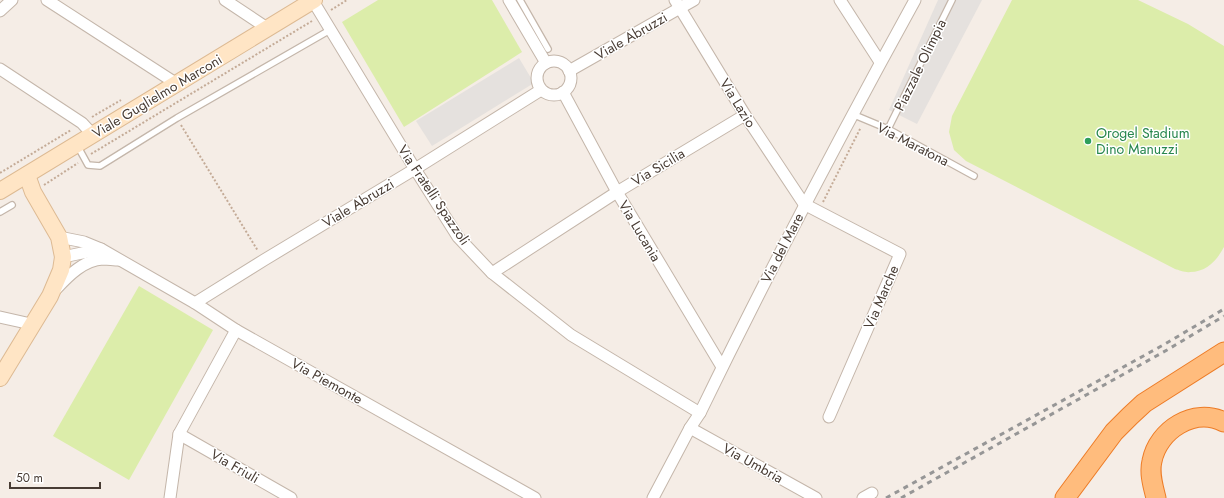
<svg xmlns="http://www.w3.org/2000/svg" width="1224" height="498" viewBox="0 0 1224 498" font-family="Jost,sans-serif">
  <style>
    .green { fill: #dcedaa }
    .parking { fill: #e5e1de }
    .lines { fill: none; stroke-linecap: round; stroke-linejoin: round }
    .service-casing { stroke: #c4b6aa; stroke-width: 8 }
    .minor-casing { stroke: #c4b6aa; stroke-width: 13 }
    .secondary-casing { stroke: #ddba93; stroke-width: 18 }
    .trunk-casing { stroke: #ed7c27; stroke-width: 21 }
    .path { stroke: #c4ab97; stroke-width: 2; stroke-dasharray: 2 2; stroke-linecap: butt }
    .service { stroke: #fff; stroke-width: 5.5 }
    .minor { stroke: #fff; stroke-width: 11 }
    .secondary { stroke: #ffe5c5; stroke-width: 16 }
    .trunk { stroke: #ffbc7d; stroke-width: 19 }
    .rail { stroke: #969696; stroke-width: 3; stroke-dasharray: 5 5; stroke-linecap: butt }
    .leisure-dot { fill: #2e9e5b; stroke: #fff; stroke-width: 1.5 }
    .labels { text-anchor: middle; stroke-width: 3; stroke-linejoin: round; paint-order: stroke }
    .street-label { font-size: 14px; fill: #483c34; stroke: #fff }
    .leisure-label { font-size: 14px; fill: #27864d; stroke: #fff; text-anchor: start }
  </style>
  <rect width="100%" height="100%" fill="#f5ede6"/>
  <g class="green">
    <path d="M 378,0 L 492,0 L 522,52 L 404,127 L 342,22 Z"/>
    <path d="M 1012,0 L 1138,0 L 1188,24 L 1224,46 L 1224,247 C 1217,260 1207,272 1190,272 C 1186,273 1179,270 1175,269 L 966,161 L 954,150 L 949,132 L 952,116 Z"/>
    <path d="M 139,286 L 213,330 L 129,480 L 53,436 Z"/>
  </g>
  <g class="parking">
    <path d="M 938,0 L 982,0 L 917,124 L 889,110 Z"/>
    <path d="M 519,58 L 534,83 L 432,146 L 416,121 Z"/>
  </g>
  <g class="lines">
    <g class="service-casing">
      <g id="service">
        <path d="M 520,0 L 548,49"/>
        <path d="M 852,114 L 888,129 L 974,176"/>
        <path d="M 888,129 L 952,0"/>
        <path d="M 77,145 L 88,165 L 100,166 L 177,118 L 330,30"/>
        <path d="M 0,212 L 12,205"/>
      </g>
    </g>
    <g class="minor-casing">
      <g id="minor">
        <path d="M 47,0 L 177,84"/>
        <path d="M 225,0 L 267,28"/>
        <path d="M 509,0 L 546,63"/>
        <path d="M 675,0 L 745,115 L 804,204 L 900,254 L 829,417"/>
        <path d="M 840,0 L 880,62"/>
        <path d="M 313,1 L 415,169 L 458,237 L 492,273 L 571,335 L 700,413"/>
        <path d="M 0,11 L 12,0"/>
        <circle cx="554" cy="78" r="17"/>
        <path d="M 0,69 L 82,123 L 93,135"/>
        <path d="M 569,71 L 694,0"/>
        <path d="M 563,92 L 617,192 L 722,367"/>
        <path d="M 59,237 L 84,242 L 101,249 L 195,303 L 236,330 L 535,498"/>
        <path d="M 63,257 L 101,249"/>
        <path d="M 492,273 L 617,192 L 745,115"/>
        <path d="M 56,289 C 69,275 84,260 103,259 C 108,259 114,260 119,260"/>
        <path d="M 195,303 L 264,260 L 415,169 L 541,90"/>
        <path d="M 0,317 L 31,324"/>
        <path d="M 690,428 L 816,498"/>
        <path d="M 179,434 L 291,498"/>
        <path d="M 170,498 L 179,434 L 236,330"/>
        <path d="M 653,498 L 690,428 L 700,413 C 768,273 840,136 915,0"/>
        <path d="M 863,498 L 872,493"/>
      </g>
    </g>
    <g class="secondary-casing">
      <g id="secondary">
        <path d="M 0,191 L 314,0"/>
        <path d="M 0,378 L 50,296 L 61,270 L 63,257 L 59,237 L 33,192 L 27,175"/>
      </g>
    </g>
    <g class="trunk-casing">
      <g id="trunk">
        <path d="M 1065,498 L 1114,432 L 1130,416 L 1144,403 L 1224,352"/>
        <path d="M 1156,498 C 1153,486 1149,473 1152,461 C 1158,430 1194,407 1224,422"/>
      </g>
    </g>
    <g class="path">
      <path d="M 331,10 L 347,0"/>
      <path d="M 92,117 L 121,100"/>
      <path d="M 181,125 L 258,251"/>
      <path d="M 91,154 L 312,21"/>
      <path d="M 0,173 L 71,130"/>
      <path d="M 44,185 L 78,163"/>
      <path d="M 823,202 L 861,127"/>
    </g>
    <use href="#service" class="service"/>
    <use href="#minor" class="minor"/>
    <use href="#secondary" class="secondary"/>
    <use href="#trunk" class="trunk"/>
    <g class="rail">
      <path d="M 886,498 L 1165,344 L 1224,309"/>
      <path d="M 901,498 L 1167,350 L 1224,316"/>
    </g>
  </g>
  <circle class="leisure-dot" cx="1088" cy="141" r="4"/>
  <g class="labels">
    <g class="street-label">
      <text transform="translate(631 36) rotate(-30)" y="5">Viale Abruzzi</text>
      <text transform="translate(920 65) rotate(-64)" y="5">Piazzale Olimpia</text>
      <text transform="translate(157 96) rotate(-31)" y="5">Viale Guglielmo Marconi</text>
      <text transform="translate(738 103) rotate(58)" y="5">Via Lazio</text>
      <text transform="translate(913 144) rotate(27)" y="5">Via Maratona</text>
      <text transform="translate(658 167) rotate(-31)" y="5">Via Sicilia</text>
      <text transform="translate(434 195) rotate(56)" y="5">Via Fratelli Spazzoli</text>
      <text transform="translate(358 203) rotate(-31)" y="5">Viale Abruzzi</text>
      <text transform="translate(640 231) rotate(59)" y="5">Via Lucania</text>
      <text transform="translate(782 248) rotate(-63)" y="5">Via del Mare</text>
      <text transform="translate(881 297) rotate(-67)" y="5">Via Marche</text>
      <text transform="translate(327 381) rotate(29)" y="5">Via Piemonte</text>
      <text transform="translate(753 463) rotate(29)" y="5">Via Umbria</text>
      <text transform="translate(235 466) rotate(30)" y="5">Via Friuli</text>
    </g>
    <g class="leisure-label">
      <text x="1096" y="138">Orogel Stadium<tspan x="1096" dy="16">Dino Manuzzi</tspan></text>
    </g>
  </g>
  <path d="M10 482v6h90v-6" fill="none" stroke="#483c34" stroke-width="2"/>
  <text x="16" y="482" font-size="12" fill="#483c34" stroke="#ffffff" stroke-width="3" paint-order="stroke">50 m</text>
</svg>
